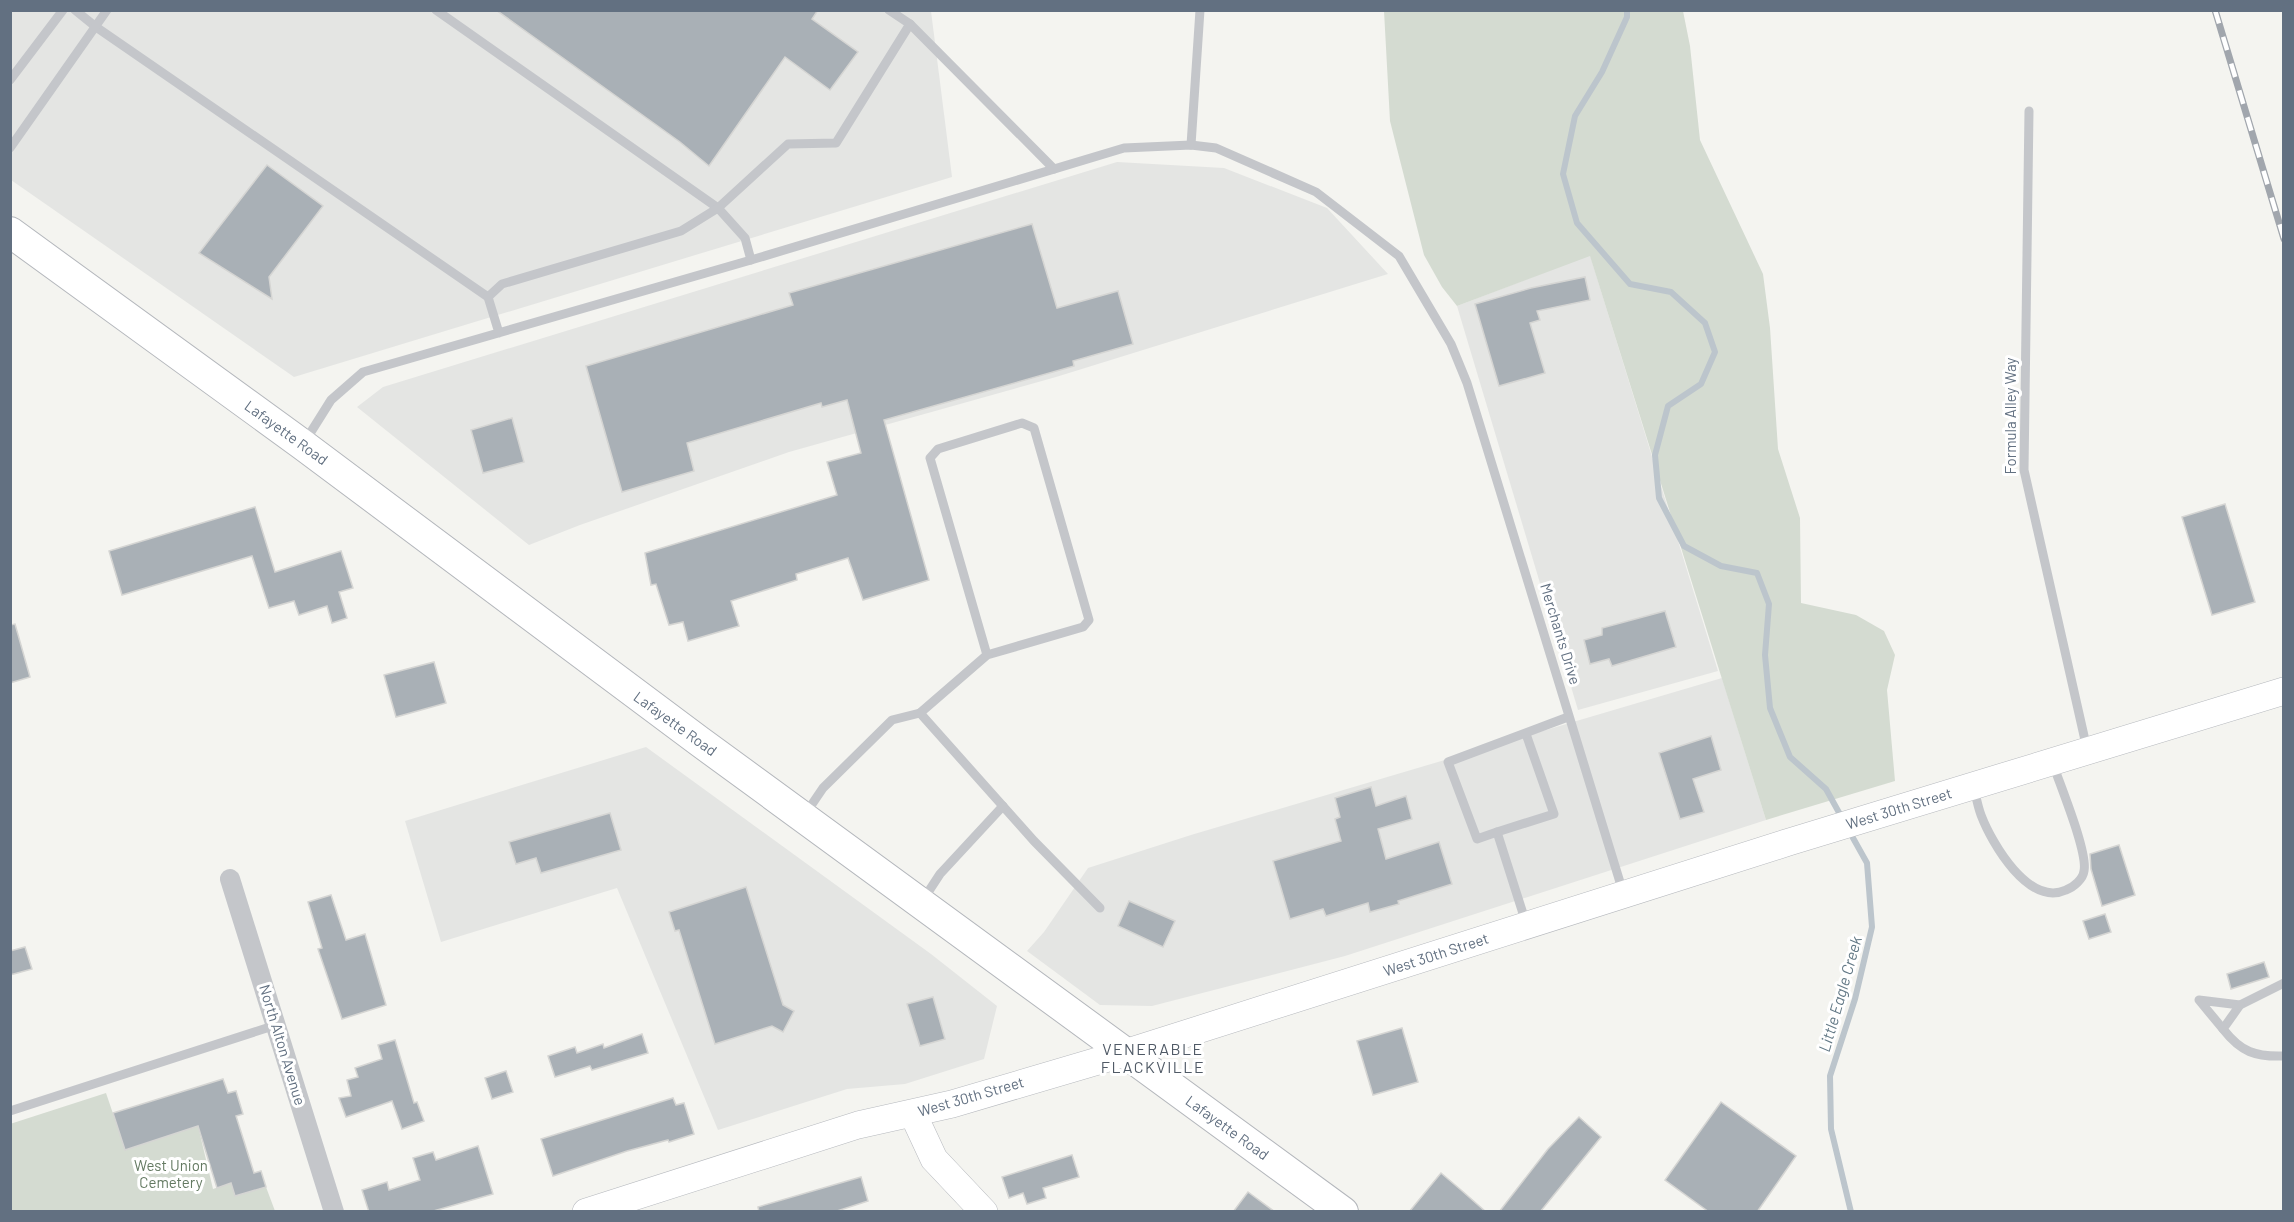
<svg xmlns="http://www.w3.org/2000/svg" width="2294" height="1222" viewBox="0 0 2294 1222" font-family="Barlow,sans-serif">
  <style>
    .built { fill: #e4e5e3 }
    .green { fill: #d4dbd1 }
    .lines { fill: none; stroke-linecap: round; stroke-linejoin: round }
    .stream { stroke: #bcc5cc; stroke-width: 6 }
    .building { fill: #a9b0b6; stroke: #d5d5d3; stroke-width: 1.5 }
    .secondary-casing { stroke: #b6b9be; stroke-width: 28 }
    .primary-casing { stroke: #b4b7bc; stroke-width: 32 }
    .lane { stroke: #c4c6ca; stroke-width: 9 }
    .street { stroke: #c4c6ca; stroke-width: 20 }
    .secondary { stroke: #fff; stroke-width: 27 }
    .primary { stroke: #fff; stroke-width: 30 }
    .rail-casing { stroke: #a1a6ad; stroke-width: 7 }
    .rail { stroke: #fff; stroke-width: 4.5; stroke-dasharray: 14; stroke-linecap: butt }
    .labels { text-anchor: middle; stroke-width: 6; stroke-linejoin: round; paint-order: stroke }
    .street-label { font-size: 15px; fill: #627081; stroke: #fff }
    .park-label { font-size: 15px; fill: #637961; stroke: #fff }
    .water-label { font-size: 16px; font-style: italic; fill: #637986; stroke: #fff }
    .neighbourhood-label { font-size: 16px; letter-spacing: 1.5px; fill: #505a66; stroke: #fff }
  </style>
  <rect width="100%" height="100%" fill="#f4f4f0"/>
  <g class="built">
    <path d="M 11,10 L 931,11 L 952,177 L 294,377 L 11,180 Z"/>
    <path d="M 1117,162 L 1224,168 L 1327,208 L 1388,274 L 1056,377 L 789,452 L 580,525 L 529,545 L 357,407 L 383,387 Z"/>
    <path d="M 1590,255 L 1718,671 L 1578,710 L 1457,306 Z"/>
    <path d="M 1722,678 L 1766,820 L 1345,956 L 1152,1006 L 1100,1005 L 1027,951 L 1044,932 L 1088,868 L 1191,835 Z"/>
    <path d="M 646,747 L 931,954 L 997,1006 L 984,1059 L 905,1084 L 847,1089 L 718,1130 L 617,888 L 441,942 L 405,821 Z"/>
  </g>
  <g class="green">
    <path d="M 1384,11 L 1683,11 L 1690,46 L 1700,140 L 1763,274 L 1770,328 L 1778,449 L 1800,518 L 1801,603 L 1856,615 L 1884,631 L 1895,655 L 1887,690 L 1895,781 L 1766,820 L 1590,256 L 1457,306 L 1442,287 L 1424,255 L 1390,121 Z"/>
    <path d="M 106,1093 L 125,1149 L 198,1126 L 213,1189 L 231,1183 L 236,1196 L 266,1187 L 275,1211 L 11,1211 L 10,1124 Z"/>
  </g>
  <g class="lines">
    <g class="stream">
      <path d="M 1627,10 L 1627,17 L 1602,72 L 1575,116 L 1563,174 L 1577,223 L 1630,284 L 1671,292 L 1705,323 L 1715,352 L 1701,384 L 1668,406 L 1655,455 L 1659,498 L 1684,546 L 1721,566 L 1757,573 L 1769,604 L 1765,655 L 1770,708 L 1790,757 L 1826,789 L 1842,818"/>
      <path d="M 1848,829 L 1867,863 L 1872,927 L 1855,999 L 1830,1076 L 1831,1129 L 1851,1212"/>
    </g>
  </g>
  <g class="building">
    <path d="M 496,10 L 818,10 L 812,19 L 858,52 L 830,90 L 785,57 L 709,166 L 680,142 Z"/>
    <path d="M 267,165 L 323,206 L 269,277 L 272,299 L 199,253 Z"/>
    <path d="M 1032,224 L 1057,308 L 1118,291 L 1133,344 L 1073,361 L 1074,366 L 884,420 L 929,580 L 863,600 L 848,558 L 796,574 L 797,580 L 731,601 L 739,626 L 688,641 L 683,622 L 669,625 L 656,584 L 651,585 L 645,553 L 837,495 L 827,462 L 861,453 L 847,400 L 822,407 L 821,403 L 687,443 L 694,471 L 622,492 L 586,366 L 793,305 L 789,293 Z"/>
    <path d="M 1585,277 L 1590,300 L 1537,311 L 1540,320 L 1530,323 L 1545,373 L 1499,386 L 1475,304 L 1531,288 Z"/>
    <path d="M 512,418 L 524,462 L 483,473 L 471,430 Z"/>
    <path d="M 2225,504 L 2255,602 L 2212,615 L 2182,517 Z"/>
    <path d="M 255,507 L 275,572 L 341,551 L 353,588 L 339,592 L 347,618 L 332,623 L 327,606 L 299,615 L 294,601 L 269,608 L 252,556 L 122,595 L 109,551 Z"/>
    <path d="M 1665,611 L 1676,647 L 1612,666 L 1609,659 L 1590,664 L 1584,640 L 1602,635 L 1602,628 Z"/>
    <path d="M 15,624 L 30,677 L 10,683 L 10,625 Z"/>
    <path d="M 434,662 L 446,703 L 396,717 L 384,675 Z"/>
    <path d="M 1711,736 L 1721,770 L 1693,779 L 1704,812 L 1680,819 L 1659,753 Z"/>
    <path d="M 1371,787 L 1376,806 L 1406,796 L 1412,819 L 1378,829 L 1386,859 L 1439,842 L 1452,884 L 1398,901 L 1399,904 L 1370,912 L 1368,903 L 1326,916 L 1323,909 L 1290,919 L 1273,861 L 1341,841 L 1335,819 L 1340,817 L 1335,798 Z"/>
    <path d="M 610,813 L 621,850 L 541,873 L 536,858 L 516,864 L 509,842 Z"/>
    <path d="M 2119,845 L 2135,895 L 2102,906 L 2091,869 L 2090,854 Z"/>
    <path d="M 746,887 L 783,1005 L 794,1011 L 783,1032 L 772,1026 L 715,1044 L 679,930 L 675,931 L 669,912 Z"/>
    <path d="M 331,895 L 346,940 L 365,934 L 386,1005 L 342,1019 L 318,949 L 322,948 L 308,902 Z"/>
    <path d="M 1129,901 L 1175,921 L 1163,947 L 1118,926 Z"/>
    <path d="M 2105,914 L 2111,932 L 2089,939 L 2083,921 Z"/>
    <path d="M 25,947 L 32,969 L 10,975 L 10,951 Z"/>
    <path d="M 2264,962 L 2269,977 L 2231,989 L 2227,974 Z"/>
    <path d="M 933,997 L 945,1039 L 920,1046 L 907,1004 Z"/>
    <path d="M 1402,1028 L 1418,1082 L 1373,1095 L 1357,1041 Z"/>
    <path d="M 642,1034 L 648,1053 L 592,1070 L 590,1066 L 555,1077 L 548,1056 L 575,1047 L 577,1053 L 603,1044 L 604,1048 Z"/>
    <path d="M 395,1040 L 414,1103 L 417,1102 L 424,1121 L 402,1129 L 392,1101 L 346,1117 L 339,1098 L 351,1096 L 347,1080 L 358,1077 L 355,1068 L 382,1059 L 378,1045 Z"/>
    <path d="M 506,1071 L 513,1092 L 492,1099 L 485,1078 Z"/>
    <path d="M 223,1079 L 228,1093 L 236,1091 L 243,1114 L 236,1116 L 254,1173 L 261,1171 L 266,1187 L 235,1196 L 231,1183 L 217,1188 L 198,1126 L 125,1150 L 113,1113 Z"/>
    <path d="M 673,1098 L 676,1105 L 684,1103 L 694,1134 L 669,1142 L 668,1140 L 627,1151 L 553,1176 L 541,1139 Z"/>
    <path d="M 1721,1102 L 1796,1156 L 1757,1212 L 1709,1212 L 1665,1180 Z"/>
    <path d="M 1579,1117 L 1601,1137 L 1540,1212 L 1499,1212 L 1548,1149 Z"/>
    <path d="M 478,1146 L 493,1194 L 430,1212 L 369,1212 L 362,1190 L 387,1182 L 389,1190 L 420,1180 L 413,1158 L 433,1152 L 436,1160 Z"/>
    <path d="M 1072,1155 L 1079,1177 L 1043,1188 L 1046,1198 L 1027,1204 L 1023,1193 L 1009,1198 L 1002,1177 Z"/>
    <path d="M 1441,1173 L 1461,1190 L 1486,1212 L 1409,1212 Z"/>
    <path d="M 861,1177 L 868,1201 L 834,1212 L 759,1212 L 758,1207 Z"/>
    <path d="M 1248,1192 L 1275,1212 L 1233,1212 Z"/>
  </g>
  <g class="lines">
    <g class="secondary-casing">
      <g id="secondary">
        <path d="M 913,1114 L 934,1159 L 984,1212"/>
        <path d="M 586,1212 L 858,1125 L 952,1104 L 1125,1053 L 1789,842 L 2284,691"/>
      </g>
    </g>
    <g class="primary-casing">
      <path id="primary" d="M 10,232 L 303,445 L 699,741 L 1343,1212"/>
    </g>
    <g class="lane">
      <path d="M 75,10 L 96,27 L 488,297"/>
      <path d="M 436,10 L 718,208 L 788,144 L 836,143 L 910,24 L 889,10"/>
      <path d="M 910,24 L 1054,169"/>
      <path d="M 10,80 L 63,10"/>
      <path d="M 2029,111 L 2024,470 L 2087,749"/>
      <path d="M 1191,145 L 1200,10"/>
      <path d="M 10,148 L 107,10"/>
      <path d="M 751,260 L 1124,148 L 1191,145 L 1216,148 L 1316,192 L 1399,256 L 1451,344 L 1467,383 L 1623,892"/>
      <path d="M 304,443 L 331,400 L 363,372 L 751,260 L 745,238 L 718,208 L 681,231 L 502,284 L 488,297 L 499,333"/>
      <path d="M 920,713 L 987,655 L 1083,627 L 1089,620 L 1034,428 L 1022,423 L 938,449 L 930,458 L 987,655"/>
      <path d="M 1526,734 L 1554,814 L 1497,832 L 1526,923"/>
      <path d="M 1974,788 C 1976,797 1978,807 1981,815 C 1992,844 2029,907 2066,890 C 2074,887 2083,879 2084,871 C 2088,852 2060,785 2053,764"/>
      <path d="M 806,813 L 823,788 L 892,720 L 920,713 L 1034,841 L 1100,908"/>
      <path d="M 1497,832 L 1477,839 L 1448,762 L 1568,717"/>
      <path d="M 923,900 L 940,874 L 1003,806"/>
      <path d="M 2284,983 L 2240,1005 L 2223,1029 C 2241,1052 2255,1057 2284,1056"/>
      <path d="M 2223,1029 L 2199,1000 L 2240,1005"/>
      <path d="M 10,1111 L 276,1025"/>
    </g>
    <path class="street" d="M 230,879 L 334,1212"/>
    <use href="#secondary" class="secondary"/>
    <use href="#primary" class="primary"/>
    <g class="rail-casing">
      <path id="rail" d="M 2215,10 L 2284,239"/>
    </g>
    <use href="#rail" class="rail"/>
  </g>
  <g class="labels">
    <g class="street-label">
      <text transform="translate(2011 416) rotate(-90)" y="5">Formula Alley Way</text>
      <text transform="translate(286 433) rotate(36)" y="5">Lafayette Road</text>
      <text transform="translate(1560 634) rotate(73)" y="5">Merchants Drive</text>
      <text transform="translate(675 724) rotate(36)" y="5">Lafayette Road</text>
      <text transform="translate(1899 809) rotate(-17)" y="5">West 30th Street</text>
      <text transform="translate(1436 955) rotate(-18)" y="5">West 30th Street</text>
      <text transform="translate(282 1045) rotate(73)" y="5">North Alton Avenue</text>
      <text transform="translate(971 1097) rotate(-16)" y="5">West 30th Street</text>
      <text transform="translate(1227 1128) rotate(36)" y="5">Lafayette Road</text>
    </g>
    <g class="park-label">
      <text x="171" y="1171">West Union<tspan x="171" dy="17">Cemetery</tspan></text>
    </g>
    <g class="water-label">
      <text transform="translate(1840 994) rotate(-74)" y="6">Little Eagle Creek</text>
    </g>
    <g class="neighbourhood-label">
      <text x="1153" y="1055">VENERABLE<tspan x="1153" dy="18">FLACKVILLE</tspan></text>
    </g>
  </g>
  <rect width="2294" height="1222" fill="none" stroke="#627081" stroke-width="24"/>
</svg>
